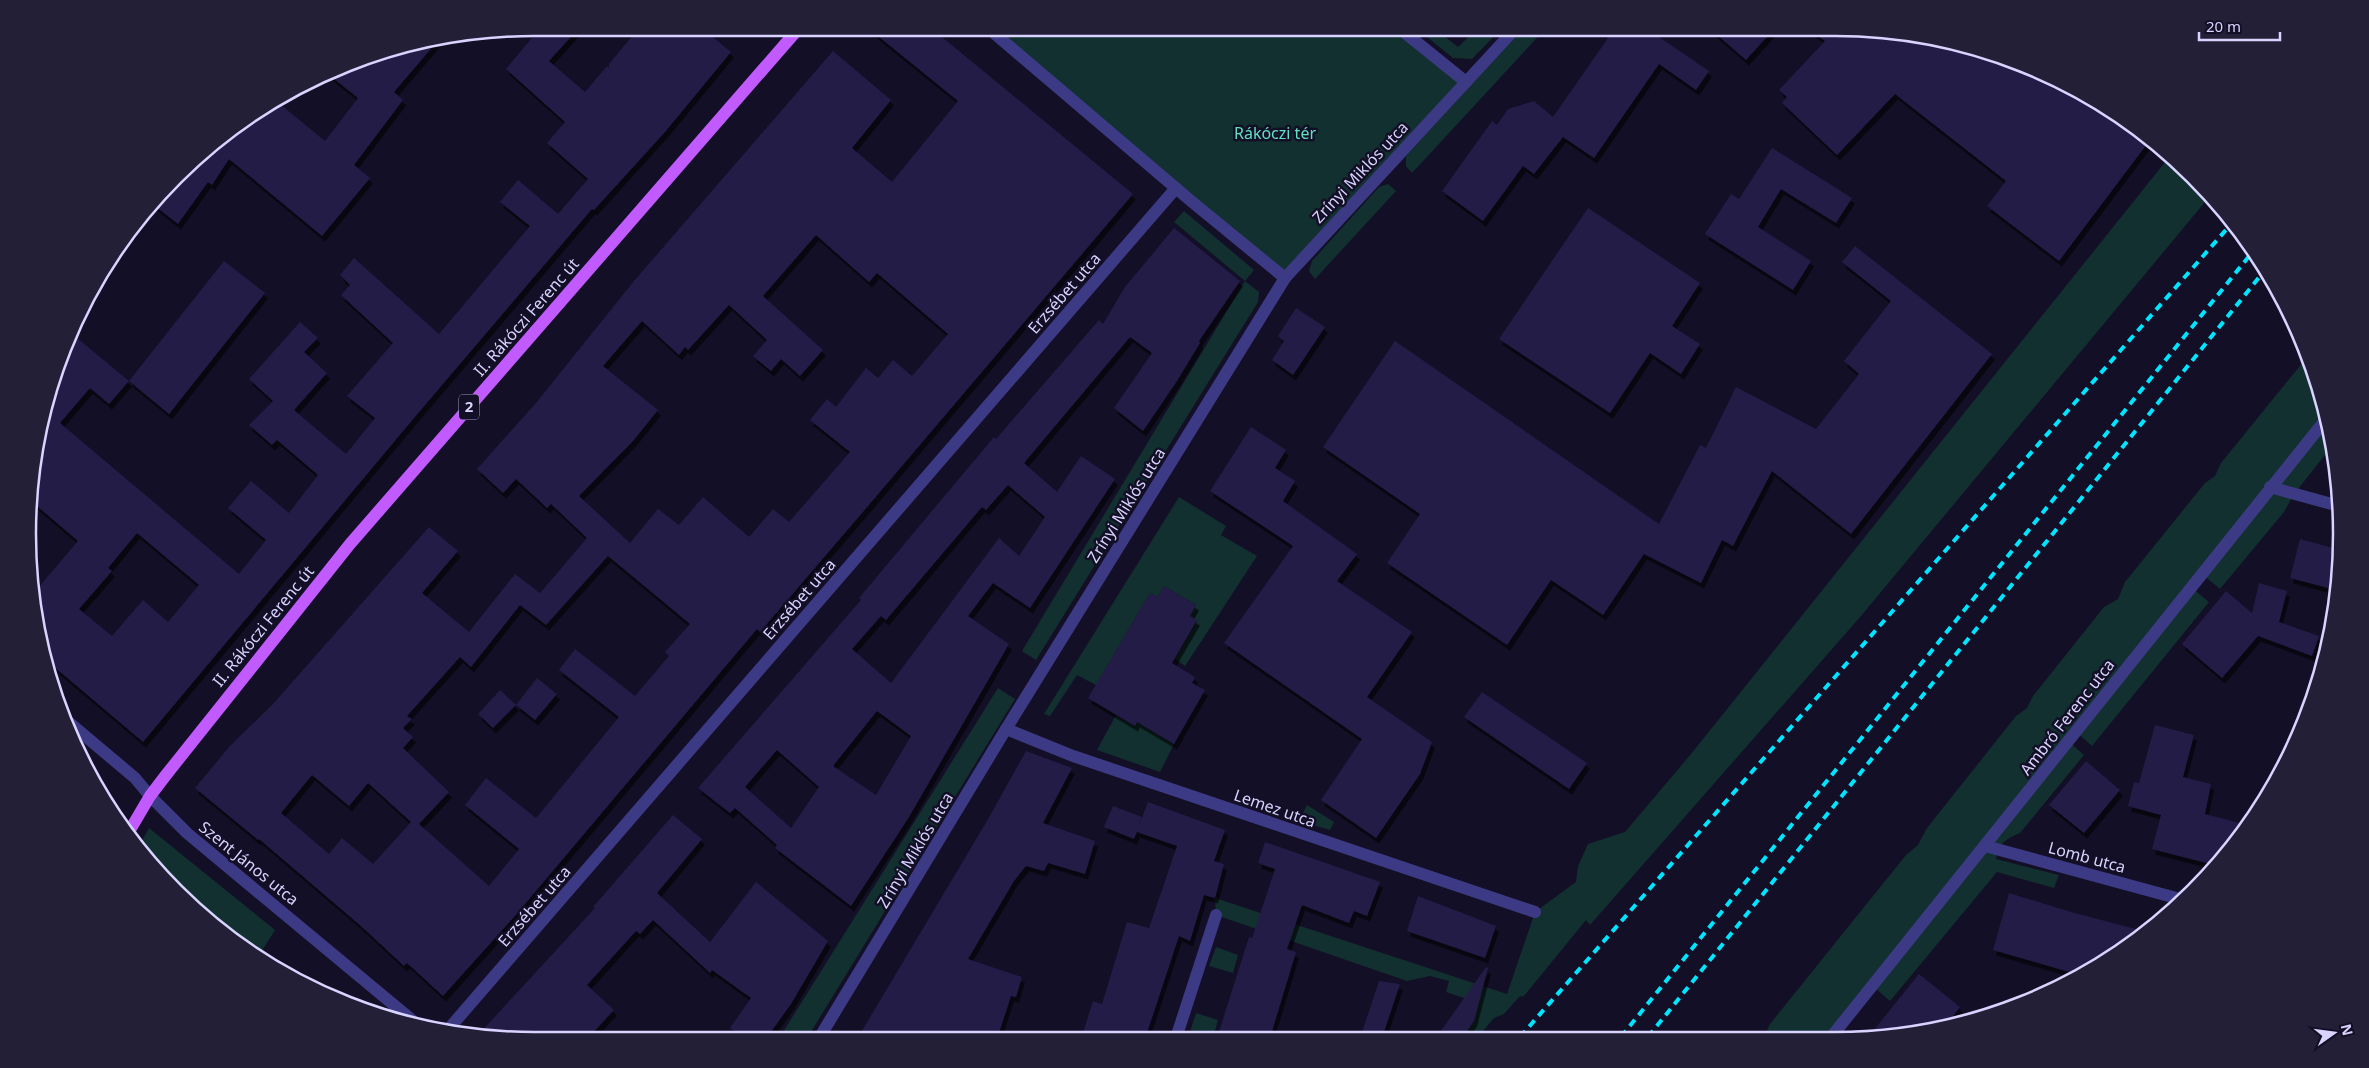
<svg xmlns="http://www.w3.org/2000/svg" width="2369" height="1068" viewBox="0 0 2369 1068" font-family="'Noto Sans',sans-serif">
  <style>
    .green { fill: #12302f }
    .building { fill: #241b47; fill-rule: evenodd; filter: url(#shadow) }
    .lines { fill: none; stroke-linecap: round; stroke-linejoin: round }
    .minor { stroke: #3d3a85; stroke-width: 12 }
    .tertiary { stroke: #3d3a85; stroke-width: 12 }
    .primary { stroke: #c25bff; stroke-width: 12 }
    .rail { stroke: #00e5ff; stroke-width: 4; stroke-dasharray: 8 6; stroke-linecap: butt }
    .labels { text-anchor: middle; stroke-width: 5; stroke-linejoin: round; paint-order: stroke }
    .shield { fill: #130f26; stroke: #9e99be; stroke-width: 1 }
    .shield-label { font-size: 15px; font-weight: bold; fill: #d9d4ff }
    .park-label { font-size: 16px; fill: #5fe0c0; stroke: #130f26 }
    .street-label { font-size: 16px; fill: #d9d4ff; stroke: #130f26 }
    .rim { fill: none; stroke: #d9d4ff; stroke-width: 2.5 }
  </style>
  <defs>
    <filter id="shadow"><feDropShadow dx="3" dy="5.5" stdDeviation="0" flood-color="#0009"/></filter>
  </defs>
  <rect width="100%" height="100%" fill="#130f26"/>
  <g class="green">
    <path d="M 988,28 L 1399,28 L 1466,82 L 1285,278 Z"/>
    <path d="M 1416,28 L 1434,28 L 1458,47 L 1478,28 L 1502,28 L 1472,59 L 1453,58 Z"/>
    <path d="M 1524,28 L 1546,28 L 1412,173 L 1406,166 L 1406,156 Z"/>
    <path d="M 2170,156 L 2193,176 L 2210,196 L 1861,616 L 1590,925 L 1586,920 L 1524,996 L 1519,997 L 1504,1014 L 1494,1018 L 1478,1037 L 1462,1038 L 1479,1003 L 1446,992 L 1449,981 L 1430,976 L 1407,981 L 1216,915 L 1215,898 L 1507,994 L 1535,912 L 1576,882 L 1578,866 L 1588,844 L 1625,832 L 1691,754 Z"/>
    <path d="M 1388,184 L 1396,191 L 1315,279 L 1309,271 L 1312,261 L 1379,187 Z"/>
    <path d="M 1184,211 L 1254,270 L 1245,281 L 1259,292 L 1258,302 L 1036,660 L 1022,651 L 1245,281 L 1174,222 Z"/>
    <path d="M 2308,356 L 2332,435 L 2333,445 L 2294,494 L 2284,512 L 2220,589 L 2202,574 L 2191,587 L 2209,602 L 2092,746 L 2076,732 L 2068,741 L 2084,755 L 2020,833 C 2007,838 1998,844 1996,859 L 2059,875 L 2054,888 L 1997,872 L 1890,1001 L 1873,986 L 1838,1029 L 1847,1036 L 1764,1037 L 1770,1024 L 1906,855 L 1918,845 L 1927,828 L 2016,716 L 2027,708 L 2033,696 L 2104,607 L 2118,599 L 2125,582 L 2205,483 L 2215,476 L 2221,463 Z"/>
    <path d="M 1179,497 L 1226,526 L 1221,535 L 1257,556 L 1185,666 L 1175,659 L 1197,621 L 1190,616 L 1196,605 L 1164,586 L 1158,597 L 1150,593 L 1096,685 L 1077,675 L 1050,716 L 1044,714 Z"/>
    <path d="M 998,688 L 1015,699 L 806,1040 L 778,1040 Z"/>
    <path d="M 1116,715 L 1135,726 L 1137,722 L 1174,744 L 1160,772 L 1097,750 Z"/>
    <path d="M 1307,805 L 1334,822 L 1330,830 L 1299,821 Z"/>
    <path d="M 149,828 L 275,930 L 258,957 L 200,915 L 138,848 Z"/>
    <path d="M 1216,947 L 1238,955 L 1233,973 L 1209,966 Z"/>
    <path d="M 1196,1013 L 1218,1020 L 1213,1038 L 1190,1032 Z"/>
  </g>
  <g class="building">
    <path d="M 540,28 L 579,28 L 549,61 L 585,92 L 607,66 L 609,68 L 609,64 L 639,28 L 702,28 L 731,52 L 665,132 L 594,210 L 592,209 L 414,418 L 143,742 L 46,660 L 32,600 L 32,595 L 78,541 L 31,501 L 37,435 L 54,371 L 71,333 L 129,381 L 109,404 L 90,388 L 60,423 L 239,574 L 266,540 L 228,508 L 251,481 L 289,513 L 318,475 L 277,440 L 272,445 L 249,425 L 273,401 L 249,379 L 300,322 L 318,338 L 304,352 L 327,373 L 294,410 L 346,454 L 375,418 L 347,396 L 393,343 L 341,295 L 350,285 L 340,275 L 354,258 L 439,334 L 530,226 L 500,202 L 518,180 L 558,214 L 588,179 L 547,143 L 565,122 L 506,69 ZM 137,533 L 199,585 L 168,622 L 143,600 L 112,636 L 79,609 L 112,571 L 108,568 Z"/>
    <path d="M 868,28 L 931,28 L 1133,194 L 868,506 L 760,632 L 757,629 L 514,917 L 443,996 L 407,963 L 404,966 L 362,927 L 259,839 L 258,840 L 195,788 L 230,746 L 273,704 L 429,527 L 458,551 L 422,593 L 469,632 L 515,574 L 540,593 L 587,538 L 551,504 L 547,508 L 516,479 L 503,493 L 477,469 L 536,403 L 634,281 L 833,51 L 891,100 L 852,148 L 892,182 L 958,101 ZM 816,235 L 869,282 L 877,273 L 948,334 L 912,376 L 893,360 L 878,378 L 866,368 L 836,407 L 827,399 L 810,420 L 850,452 L 789,522 L 773,509 L 749,537 L 703,497 L 679,525 L 658,509 L 630,543 L 579,496 L 633,441 L 658,410 L 603,366 L 642,321 L 679,355 L 685,347 L 688,350 L 729,305 L 767,340 L 753,356 L 771,371 L 781,359 L 800,376 L 823,350 L 763,296 ZM 608,556 L 690,624 L 665,652 L 669,656 L 635,696 L 575,649 L 559,670 L 619,717 L 536,818 L 486,778 L 465,805 L 519,849 L 489,886 L 419,824 L 449,792 L 403,748 L 413,737 L 403,728 L 412,719 L 407,716 L 460,657 L 471,667 L 520,605 L 546,625 ZM 312,775 L 349,806 L 368,783 L 411,822 L 373,864 L 342,838 L 329,854 L 281,813 Z"/>
    <path d="M 1615,28 L 1646,28 L 1709,71 L 1696,90 L 1659,64 L 1594,158 L 1563,137 L 1534,174 L 1523,166 L 1483,221 L 1442,191 L 1492,121 L 1497,125 L 1508,109 L 1534,101 L 1553,117 Z"/>
    <path d="M 1709,28 L 1775,28 L 1746,60 Z"/>
    <path d="M 1807,28 L 1835,28 L 1934,37 L 2029,66 L 2116,113 L 2150,140 L 2059,261 L 1987,206 L 2006,181 L 1895,94 L 1837,155 L 1782,103 L 1787,97 L 1779,90 L 1825,41 Z"/>
    <path d="M 435,37 L 441,37 L 394,92 L 403,100 L 354,165 L 370,178 L 322,236 L 229,159 L 212,185 L 208,182 L 178,224 L 151,203 L 200,153 L 275,100 L 325,141 L 358,98 L 328,74 L 371,54 Z"/>
    <path d="M 1772,148 L 1852,198 L 1836,223 L 1781,189 L 1758,227 L 1811,261 L 1793,290 L 1705,234 L 1731,194 L 1739,199 Z"/>
    <path d="M 1588,208 L 1700,283 L 1672,326 L 1700,344 L 1681,374 L 1650,353 L 1610,413 L 1499,339 Z"/>
    <path d="M 1174,228 L 1240,281 L 1199,341 L 1200,343 L 1177,381 L 1143,431 L 1114,408 L 1152,353 L 1130,337 L 1024,463 L 1057,492 L 1081,456 L 1115,479 L 1030,608 L 993,583 L 968,616 L 1009,644 L 909,817 L 851,906 L 775,848 L 777,845 L 735,808 L 730,813 L 698,788 L 861,600 L 859,598 L 994,437 L 996,439 L 1099,320 L 1103,324 L 1125,287 ZM 1008,485 L 1045,517 L 1019,556 L 999,538 L 891,683 L 852,649 L 881,616 L 886,620 L 982,507 L 986,510 ZM 877,711 L 911,736 L 876,795 L 833,766 ZM 777,750 L 819,787 L 791,828 L 745,787 Z"/>
    <path d="M 1855,246 L 1992,354 L 1851,534 L 1772,471 L 1733,546 L 1722,540 L 1701,583 L 1644,554 L 1603,615 L 1551,580 L 1507,645 L 1387,563 L 1420,514 L 1323,447 L 1395,341 L 1659,524 L 1700,445 L 1706,448 L 1736,387 L 1816,429 L 1859,374 L 1844,361 L 1891,301 L 1842,262 Z"/>
    <path d="M 224,261 L 265,293 L 169,414 L 129,381 Z"/>
    <path d="M 1296,308 L 1325,327 L 1293,375 L 1272,360 L 1284,341 L 1278,336 Z"/>
    <path d="M 1251,427 L 1286,450 L 1275,468 L 1295,481 L 1283,501 L 1357,554 L 1337,581 L 1412,632 L 1367,697 L 1432,742 L 1420,774 L 1376,838 L 1321,800 L 1362,739 L 1224,643 L 1293,546 L 1210,491 Z"/>
    <path d="M 2300,539 L 2340,550 L 2332,589 L 2290,578 Z"/>
    <path d="M 2259,583 L 2287,591 L 2279,622 L 2319,636 L 2312,656 L 2258,636 L 2222,678 L 2182,644 L 2226,591 L 2252,613 Z"/>
    <path d="M 1164,586 L 1196,605 L 1190,616 L 1197,620 L 1172,663 L 1195,677 L 1192,683 L 1205,690 L 1174,744 L 1137,722 L 1135,726 L 1088,698 L 1150,593 L 1158,597 Z"/>
    <path d="M 537,678 L 557,694 L 535,720 L 516,705 Z"/>
    <path d="M 500,690 L 516,705 L 493,728 L 478,714 Z"/>
    <path d="M 1482,692 L 1587,763 L 1569,789 L 1464,717 Z"/>
    <path d="M 2155,725 L 2194,735 L 2183,777 L 2211,784 L 2205,814 L 2247,825 L 2237,842 L 2214,865 L 2152,849 L 2161,815 L 2128,806 L 2134,782 L 2139,783 Z"/>
    <path d="M 1026,751 L 1072,768 L 1043,823 L 1095,841 L 1085,874 L 1048,863 L 1044,871 L 1026,866 L 1014,881 L 968,959 L 1022,977 L 1016,997 L 1011,996 L 997,1039 L 857,1039 L 987,821 Z"/>
    <path d="M 2086,761 L 2120,790 L 2084,833 L 2049,805 Z"/>
    <path d="M 1148,802 L 1225,830 L 1214,861 L 1224,864 L 1215,898 L 1204,895 L 1190,941 L 1179,936 L 1145,1039 L 1081,1039 L 1093,1001 L 1102,1004 L 1127,922 L 1149,928 L 1177,846 L 1137,832 L 1134,839 L 1104,827 L 1113,806 L 1142,817 L 1137,831 Z"/>
    <path d="M 673,815 L 702,839 L 657,893 L 710,942 L 756,882 L 828,941 L 791,1004 L 765,1040 L 747,1040 L 730,1028 L 751,998 L 712,970 L 710,973 L 653,920 L 640,934 L 636,931 L 587,985 L 614,1010 L 586,1040 L 534,1040 L 478,1035 L 595,908 L 593,907 Z"/>
    <path d="M 1265,842 L 1380,882 L 1367,916 L 1354,911 L 1349,923 L 1302,905 L 1287,949 L 1296,952 L 1270,1038 L 1217,1038 L 1249,937 L 1252,938 L 1275,869 L 1258,863 Z"/>
    <path d="M 2009,893 L 2071,912 L 2147,932 L 2076,974 L 1993,950 Z"/>
    <path d="M 1418,896 L 1496,926 L 1485,958 L 1407,931 Z"/>
    <path d="M 1486,967 L 1488,968 L 1474,1021 L 1462,1038 L 1436,1038 Z"/>
    <path d="M 1919,974 L 1960,1007 L 1947,1024 L 1901,1036 L 1869,1036 Z"/>
    <path d="M 1379,981 L 1400,984 L 1382,1038 L 1360,1038 Z"/>
  </g>
  <g class="lines">
    <g class="minor">
      <path d="M 988,28 L 1191,201 L 1285,278"/>
      <path d="M 1399,28 L 1466,82"/>
      <path d="M 2270,487 L 2339,506"/>
      <path d="M 1006,729 L 1073,756 L 1535,912"/>
      <path d="M 150,796 L 187,833 L 418,1025"/>
      <path d="M 1985,846 L 2180,899"/>
      <path d="M 446,1032 L 1176,188"/>
      <path d="M 1832,1036 L 2327,418"/>
      <path d="M 1176,1038 L 1216,915"/>
      <path d="M 818,1040 L 1006,729 L 1285,278 L 1516,28"/>
    </g>
    <path class="tertiary" d="M 65,719 L 135,778 L 150,796"/>
    <path class="primary" d="M 127,835 L 150,796 L 166,775 L 350,544 L 799,28"/>
    <g class="rail">
      <path d="M 1520,1037 L 2232,223"/>
      <path d="M 1621,1037 L 2254,250"/>
      <path d="M 1648,1037 L 2265,270"/>
    </g>
  </g>
  <g class="labels">
    <rect class="shield" x="459" y="394.5" width="20" height="25" rx="4"/>
    <g class="shield-label">
      <text x="469" y="412">2</text>
    </g>
    <g class="park-label">
      <text x="1275" y="139">Rákóczi tér</text>
    </g>
    <g class="street-label">
      <text transform="translate(1360 172) rotate(-47)" y="6">Zrínyi Miklós utca</text>
      <text transform="translate(1064 293) rotate(-49)" y="6">Erzsébet utca</text>
      <text transform="translate(526 317) rotate(-49)" y="6">II. Rákóczi Ferenc út</text>
      <text transform="translate(1126 505) rotate(-58)" y="6">Zrínyi Miklós utca</text>
      <text transform="translate(799 599) rotate(-49)" y="6">Erzsébet utca</text>
      <text transform="translate(263 626) rotate(-51)" y="6">II. Rákóczi Ferenc út</text>
      <text transform="translate(2067 717) rotate(-52)" y="6">Ambró Ferenc utca</text>
      <text transform="translate(1275 808) rotate(19)" y="6">Lemez utca</text>
      <text transform="translate(915 850) rotate(-59)" y="6">Zrínyi Miklós utca</text>
      <text transform="translate(2087 857) rotate(15)" y="6">Lomb utca</text>
      <text transform="translate(249 863) rotate(39)" y="6">Szent János utca</text>
      <text transform="translate(534 906) rotate(-49)" y="6">Erzsébet utca</text>
    </g>
  </g>
  <path d="M0 0H2369V1068H0ZM534 36H1835A498 498 0 0 1 2333 534V534A498 498 0 0 1 1835 1032H534A498 498 0 0 1 36 534V534A498 498 0 0 1 534 36Z" fill="#231f37" fill-rule="evenodd"/>
  <path class="rim" d="M534 36H1835A498 498 0 0 1 2333 534V534A498 498 0 0 1 1835 1032H534A498 498 0 0 1 36 534V534A498 498 0 0 1 534 36Z"/>
  <g transform="translate(2334 1033) rotate(76)" stroke="#130f26" stroke-width="4" paint-order="stroke">
  <path d="M0-4L9 19L0 12L-9 19Z" fill="#d9d4ff"/>
  <text y="-8" font-size="14" font-weight="bold" text-anchor="middle" fill="#d9d4ff">N</text>
  </g>
  <path d="M2199 32v8h81v-8" fill="none" stroke="#d9d4ff" stroke-width="2.5"/>
  <text x="2206" y="32" font-size="15" fill="#d9d4ff" stroke="#130f26" stroke-width="4" paint-order="stroke">20 m</text>
</svg>
